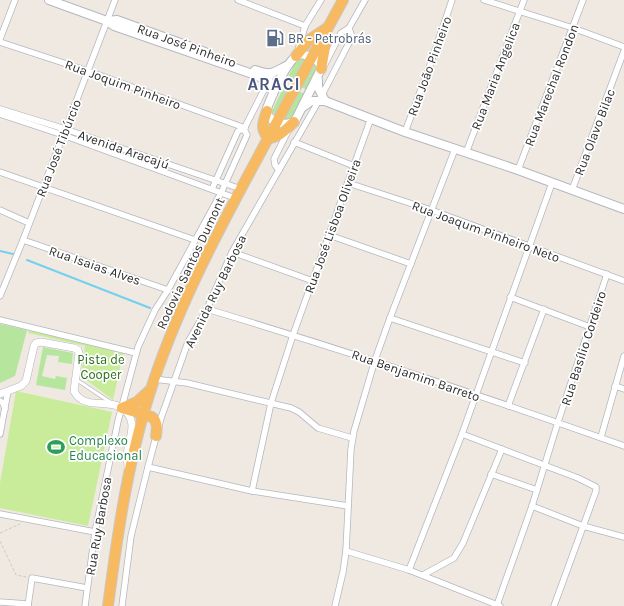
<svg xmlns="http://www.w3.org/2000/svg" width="624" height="606" viewBox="0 0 624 606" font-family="Karla,sans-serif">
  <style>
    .green { fill: #b6e59e }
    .pitch { fill: #c9ec9a }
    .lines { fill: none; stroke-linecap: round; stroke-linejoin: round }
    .stream { stroke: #75cff0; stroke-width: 2 }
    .service-casing { stroke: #b4b7c1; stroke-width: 4.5 }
    .minor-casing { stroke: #b4b7c1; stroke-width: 7 }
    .tertiary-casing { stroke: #b4b7c1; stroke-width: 8 }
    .secondary-casing { stroke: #b4b7c1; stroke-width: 10 }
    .trunk-casing { stroke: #c9c9c9; stroke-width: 12 }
    .path { stroke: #c9c9c9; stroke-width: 1; stroke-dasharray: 3 2; stroke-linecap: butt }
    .service { stroke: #fff; stroke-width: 3 }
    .minor { stroke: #fff; stroke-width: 5.5 }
    .tertiary { stroke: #fff; stroke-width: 7 }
    .secondary { stroke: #fff; stroke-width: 8 }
    .trunk { stroke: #f8ba60; stroke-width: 10 }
    .labels { text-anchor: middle; stroke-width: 3.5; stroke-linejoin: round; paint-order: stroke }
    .service-label { font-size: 13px; fill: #4e5e75; stroke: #fff; text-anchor: start }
    .street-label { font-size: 13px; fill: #2e2e2e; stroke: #fff }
    .park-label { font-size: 13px; fill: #2c6e1b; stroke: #fff }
    .leisure-label { font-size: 13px; fill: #27864d; stroke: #fff; text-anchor: start }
    .district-label { font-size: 17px; font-weight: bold; letter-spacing: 1px; fill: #4d5680; stroke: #fff }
  </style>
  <rect width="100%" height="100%" fill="#efe9e1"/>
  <g class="green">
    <path d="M 301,58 L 307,59 L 294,85 L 286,81 L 294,65 Z"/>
    <path d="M 314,61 L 317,68 L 307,90 L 301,87 Z"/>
    <path d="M 284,86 L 291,88 L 276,117 L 272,111 Z"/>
    <path d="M 298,91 L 305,94 L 295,113 L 291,118 L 282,120 Z"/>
    <path d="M 0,324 L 27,330 L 15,376 L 0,383 Z"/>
    <path d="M 43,347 L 73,353 L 72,364 L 58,362 L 59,356 L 47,355 L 42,376 L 55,379 L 56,376 L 67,378 L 65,390 L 36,385 Z"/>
  </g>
  <g class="pitch">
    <path d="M 29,330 L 124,350 L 113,400 L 81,376 L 85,346 L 28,333 Z"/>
    <path d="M 16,391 L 112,412 L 88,526 L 0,508 L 0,483 Z"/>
  </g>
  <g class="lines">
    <g class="stream">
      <path d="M 0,251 L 13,254"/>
      <path d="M 27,260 L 150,308"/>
    </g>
    <g class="service-casing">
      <path id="service" d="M 77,380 L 110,402"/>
    </g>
    <g class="minor-casing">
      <g id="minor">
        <path d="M 238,0 L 305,26"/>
        <path d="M 484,0 L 573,28 L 624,47"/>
        <path d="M 0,39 L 15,0"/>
        <path d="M 0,42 L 88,71 L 245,128"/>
        <path d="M 298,50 L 305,26 L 321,0"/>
        <path d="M 325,64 L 341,33 L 349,28"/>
        <path d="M 0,109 L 65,129 L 241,189"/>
        <path d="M 0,114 L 63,135 L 235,198"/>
        <path d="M 405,132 L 429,68 L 452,0"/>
        <path d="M 294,142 L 354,166"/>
        <path d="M 466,153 L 524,0"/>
        <path d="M 279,170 L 275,165 L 274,159 L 288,131"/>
        <path d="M 518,170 L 583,0"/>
        <path d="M 0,172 L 195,240"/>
        <path d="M 348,183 L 431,210 L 624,281"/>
        <path d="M 212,189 L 238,131 L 244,129 L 272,74"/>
        <path d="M 572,190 L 624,51"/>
        <path d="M 0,210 L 29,223"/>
        <path d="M 329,235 L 411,264"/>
        <path d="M 23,240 L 168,290"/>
        <path d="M 232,252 L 313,281"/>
        <path d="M 0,296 L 23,240 L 115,0"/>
        <path d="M 510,297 L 590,327"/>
        <path d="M 207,309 C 347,351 486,397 624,446"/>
        <path d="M 390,318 L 525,363"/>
        <path d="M 0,320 L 136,353"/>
        <path d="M 154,379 L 187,383 L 291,408 L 299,412 L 318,428 L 352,438"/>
        <path d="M 615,386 L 624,389"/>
        <path d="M 0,401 L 3,403 L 5,409"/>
        <path d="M 508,406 L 544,309"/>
        <path d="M 0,434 L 8,391"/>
        <path d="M 462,434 L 578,478 L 596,487 L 596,491 L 554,606"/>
        <path d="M 601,437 L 624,356"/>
        <path d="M 148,467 L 252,491 L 348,506"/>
        <path d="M 491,474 L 537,490"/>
        <path d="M 252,491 L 271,403 L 293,335 L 371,118"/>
        <path d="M 532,506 L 583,526 L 624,537"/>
        <path d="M 0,514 L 95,532"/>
        <path d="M 346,551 L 409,570 L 500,606"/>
        <path d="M 409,570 L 462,434 L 552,183"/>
        <path d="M 423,575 L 454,558 L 463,543 L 502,449"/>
        <path d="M 0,602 L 28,604"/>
        <path d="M 497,605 L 532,506 L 558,422 L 607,274"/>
        <path d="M 28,606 L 32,578 L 87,588"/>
        <path d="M 85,606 L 95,532 L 118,421 L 138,347 L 155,310 L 168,290 L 221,193 L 247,135 L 244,129"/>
        <path d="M 122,606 L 131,536 L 148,467 L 161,418 L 188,342 L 207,309 L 232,252 L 322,95 L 352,37 L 349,28 L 365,0"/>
        <path d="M 335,606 L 343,572 L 346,551 L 351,449 L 354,431 L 375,360 L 390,318 L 455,149"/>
      </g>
    </g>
    <g class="tertiary-casing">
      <path id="tertiary" d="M 0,394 L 21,386 L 26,381 L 34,346 L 36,343 L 41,342 L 74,348 L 78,350 L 79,353 L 74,391 C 84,411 107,398 122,408 C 141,422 127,440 127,457 C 127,460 128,464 128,467"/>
    </g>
    <g class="secondary-casing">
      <g id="secondary">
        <path d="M 49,0 L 107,21 L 114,26 L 258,76 L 272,84 L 273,94"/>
        <path d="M 107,21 L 117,20 L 205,52"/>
        <path d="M 299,54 C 308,55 320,58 321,69 L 296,119 L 294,122 C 284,126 265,122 267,108 C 272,95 287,60 299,54 Z"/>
        <path d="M 255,70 C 273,76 272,73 288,65"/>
        <path d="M 318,80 L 318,87 L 325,101"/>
        <path d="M 303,107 L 311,101 L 325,101 L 405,132 L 518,170 L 624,209"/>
      </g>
    </g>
    <g class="trunk-casing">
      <g id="trunk">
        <path d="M 296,56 L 309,40 L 327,28"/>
        <path d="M 321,69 L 327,36"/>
        <path d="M 267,111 C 263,123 260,128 268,138"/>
        <path d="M 268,138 C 279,138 286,129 294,122"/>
        <path d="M 122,408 L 152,417 C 158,422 157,429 156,436"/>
        <path d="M 122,408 L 137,402 L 149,391"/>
        <path d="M 108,606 C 118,530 129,453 154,380 C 180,303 218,231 257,159 C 285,106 314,53 343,0"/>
      </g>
    </g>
    <g class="path">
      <path d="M 0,533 L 20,524"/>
      <path d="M 0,541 L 16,575 L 26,577"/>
    </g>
    <use href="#service" class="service"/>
    <use href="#minor" class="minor"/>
    <use href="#tertiary" class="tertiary"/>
    <use href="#secondary" class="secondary"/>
    <use href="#trunk" class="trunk"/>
  </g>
  <defs>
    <g id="fuel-bare" transform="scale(1.38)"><path d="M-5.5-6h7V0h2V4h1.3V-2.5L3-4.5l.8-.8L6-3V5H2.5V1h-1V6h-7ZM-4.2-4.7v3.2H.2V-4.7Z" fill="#5c6f8a" stroke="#fff" stroke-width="2.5" paint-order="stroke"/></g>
    <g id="stadium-bare" transform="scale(1.38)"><path d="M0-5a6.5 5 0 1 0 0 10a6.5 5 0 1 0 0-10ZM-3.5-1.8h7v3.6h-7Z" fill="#2e9e5b" stroke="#fff" stroke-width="2.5" paint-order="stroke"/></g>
  </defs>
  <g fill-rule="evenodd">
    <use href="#fuel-bare" x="275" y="38"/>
    <use href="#stadium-bare" x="56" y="447"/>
  </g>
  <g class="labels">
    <g class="service-label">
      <text x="288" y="43">BR - Petrobrás</text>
    </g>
    <g class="street-label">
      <text transform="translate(187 45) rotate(20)" y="5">Rua José Pinheiro</text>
      <text transform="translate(429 66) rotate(-70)" y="5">Rua João Pinheiro</text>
      <text transform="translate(495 76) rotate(-69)" y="5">Rua Maria Angelica</text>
      <text transform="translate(123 84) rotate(20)" y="5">Rua Joquim Pinheiro</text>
      <text transform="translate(551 85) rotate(-69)" y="5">Rua Marechal Rondon</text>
      <text transform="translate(594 132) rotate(-69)" y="5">Rua Olavo Bilac</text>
      <text transform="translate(58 148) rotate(-69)" y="5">Rua José Tibúrcio</text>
      <text transform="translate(124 149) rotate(19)" y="5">Avenida Aracajú</text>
      <text transform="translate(332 226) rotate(-70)" y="5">Rua José Lisboa Oliveira</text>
      <text transform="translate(486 231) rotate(20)" y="5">Rua Joaqum Pinheiro Neto</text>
      <text transform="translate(190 263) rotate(-65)" y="5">Rodovia Santos Dumont</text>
      <text transform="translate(95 265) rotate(19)" y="5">Rua Isaias Alves</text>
      <text transform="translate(215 291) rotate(-64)" y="5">Avenida Ruy Barbosa</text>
      <text transform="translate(583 348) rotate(-72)" y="5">Rua Basílio Cordeiro</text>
      <text transform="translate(416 375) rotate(19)" y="5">Rua Benjamim Barreto</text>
      <text transform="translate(98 526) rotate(-80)" y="5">Rua Ruy Barbosa</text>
    </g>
    <g class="park-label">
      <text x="101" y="364">Pista de<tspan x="101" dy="15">Cooper</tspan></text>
    </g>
    <g class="leisure-label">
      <text x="69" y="445">Complexo<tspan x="69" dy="15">Educacional</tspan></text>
    </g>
    <g class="district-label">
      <text x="274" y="90">ARACI</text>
    </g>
  </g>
</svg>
